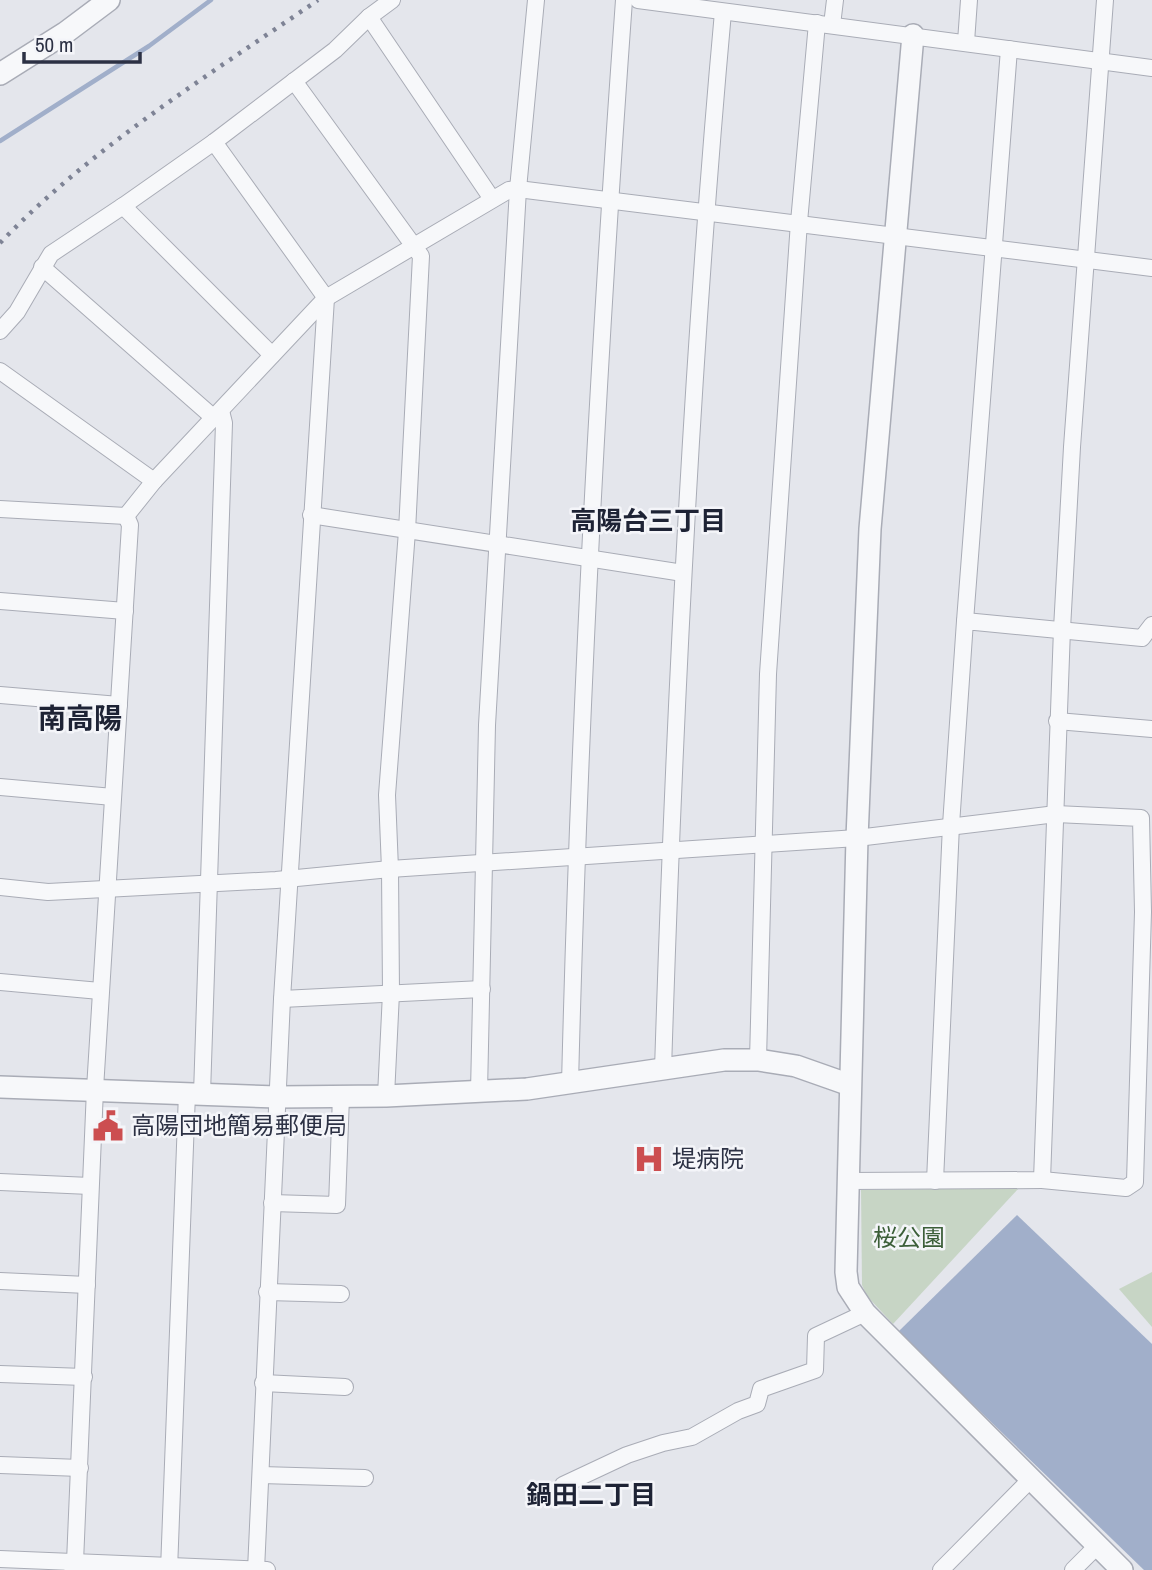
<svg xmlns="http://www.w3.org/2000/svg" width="1152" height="1570" viewBox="0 0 1152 1570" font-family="'Archivo Narrow','Noto Sans JP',sans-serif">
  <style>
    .green { fill: #c7d5c5 }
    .water { fill: #a1afca }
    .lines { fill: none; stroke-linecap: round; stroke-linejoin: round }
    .stream { stroke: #a1afca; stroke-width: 4.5 }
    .minor-casing { stroke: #a9acb6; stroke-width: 18 }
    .tertiary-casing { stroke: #a9acb6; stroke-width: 24 }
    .minor { stroke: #f7f8fa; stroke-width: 16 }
    .tertiary { stroke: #f7f8fa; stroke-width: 21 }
    .rail { stroke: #7e8395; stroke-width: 4.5; stroke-dasharray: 3.5 7; stroke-linecap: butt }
    .labels { text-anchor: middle; stroke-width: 5; stroke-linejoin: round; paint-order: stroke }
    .poi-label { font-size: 24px; fill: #2c3144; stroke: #f4f5f9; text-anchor: start }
    .park-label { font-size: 24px; fill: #3c5f39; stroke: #f4f5f9 }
    .neighbourhood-label { font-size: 26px; font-weight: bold; fill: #1e2335; stroke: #f4f5f9 }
    .quarter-label { font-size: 28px; font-weight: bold; fill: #1e2335; stroke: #f4f5f9 }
  </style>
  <rect width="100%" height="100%" fill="#e4e6ec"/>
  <g class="green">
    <path d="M 1019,1188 L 893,1324 L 867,1296 L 862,1285 L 861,1190 Z"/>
    <path d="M 1152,1272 L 1152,1327 L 1119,1289 Z"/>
  </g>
  <path class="water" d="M 1017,1215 L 1152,1344 L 1152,1570 L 1144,1570 L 898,1332 Z"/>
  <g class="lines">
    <path class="stream" d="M 0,141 L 149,46 L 211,0"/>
    <g class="minor-casing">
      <g id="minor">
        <path d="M 638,0 L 1152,68"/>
        <path d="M 369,17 L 492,199"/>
        <path d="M 832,25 L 835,0"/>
        <path d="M 966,42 L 969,0"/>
        <path d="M 294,81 L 421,256 L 407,531 L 387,795 L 390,869 L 391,993 L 386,1096"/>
        <path d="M 214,142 L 326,298 L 282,999 L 256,1570"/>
        <path d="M 123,206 L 272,355"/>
        <path d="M 42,267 L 214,418"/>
        <path d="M 0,331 L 17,312 L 51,254 L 123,206 L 214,142 L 335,50 L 369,17 L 392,0"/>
        <path d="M 0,371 L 154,481"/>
        <path d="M 0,509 L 126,516"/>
        <path d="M 311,515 L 683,573"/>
        <path d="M 126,516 L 154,481 L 326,298 L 509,190 L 518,189 L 1152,268"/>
        <path d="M 0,601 L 125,611"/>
        <path d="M 965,621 L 1009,49"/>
        <path d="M 0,695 L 119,705"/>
        <path d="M 1057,721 L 1152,729"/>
        <path d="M 0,787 L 113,797"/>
        <path d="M 0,887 L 48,892 L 276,880 L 390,869 L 857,838 L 1056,814 L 1141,818 L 1143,912 L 1135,1182 L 1126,1188 L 1042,1180"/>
        <path d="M 0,982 L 100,991"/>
        <path d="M 282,999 L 482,989"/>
        <path d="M 758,1060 L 768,674 L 799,222 L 817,23"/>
        <path d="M 663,1070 C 674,717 691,364 723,12"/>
        <path d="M 570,1084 C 579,722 598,361 624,0"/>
        <path d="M 479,1092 L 487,725 L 518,189 L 536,0"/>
        <path d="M 202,1094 L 224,423 L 221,411"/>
        <path d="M 847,1181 L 1042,1180 L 1062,629 L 1072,447 L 1105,0"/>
        <path d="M 935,1181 L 951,825 L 965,621 L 1142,638 L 1152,625"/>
        <path d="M 0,1182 L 90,1186"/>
        <path d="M 272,1203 L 337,1205 L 341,1096"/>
        <path d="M 0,1281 L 87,1285"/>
        <path d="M 267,1292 L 341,1294"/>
        <path d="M 0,1374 L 84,1377"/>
        <path d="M 263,1383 L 345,1387"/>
        <path d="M 0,1465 L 80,1468"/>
        <path d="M 261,1475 L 365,1478"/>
        <path d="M 563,1485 L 627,1455 L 663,1443 L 692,1437 L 738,1411 L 757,1404 L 761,1389 L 815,1370 L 816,1336 L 865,1313"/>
        <path d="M 0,1559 L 267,1570"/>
        <path d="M 75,1562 L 95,1089 L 130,525 L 126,516"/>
        <path d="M 169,1570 L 187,1093"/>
        <path d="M 941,1570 L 1031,1479"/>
        <path d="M 1073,1570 L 1098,1545"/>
      </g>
    </g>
    <g class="tertiary-casing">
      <g id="tertiary">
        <path d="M 913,35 L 870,529 L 857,838 L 846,1272 L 848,1287 L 865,1313 L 1122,1570"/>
        <path d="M 0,74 L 65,33 L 109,0"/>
        <path d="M 0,1087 L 277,1097 L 386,1096 L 527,1089 L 724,1060 L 758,1060 L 796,1066 L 850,1085"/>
        <path d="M 75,1570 L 75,1562"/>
      </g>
    </g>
    <use href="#minor" class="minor"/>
    <use href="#tertiary" class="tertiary"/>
    <path class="rail" d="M 0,243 C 92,147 209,75 318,0"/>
  </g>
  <defs>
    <g id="civic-bare" transform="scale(2.415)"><path d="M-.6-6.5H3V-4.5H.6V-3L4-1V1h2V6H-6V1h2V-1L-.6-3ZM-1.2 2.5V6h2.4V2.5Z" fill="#cc4e50" stroke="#f4f5f9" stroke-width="2.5" paint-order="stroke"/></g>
    <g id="hospital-bare" transform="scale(2.415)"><path d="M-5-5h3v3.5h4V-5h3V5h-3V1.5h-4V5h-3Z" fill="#cc4e50" stroke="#f4f5f9" stroke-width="2.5" paint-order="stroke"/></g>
  </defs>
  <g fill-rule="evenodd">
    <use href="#civic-bare" x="108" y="1126"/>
    <use href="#hospital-bare" x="649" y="1159"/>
  </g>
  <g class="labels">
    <g class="poi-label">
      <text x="131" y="1134">高陽団地簡易郵便局</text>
      <text x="672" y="1167">堤病院</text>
    </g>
    <g class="park-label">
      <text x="909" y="1246">桜公園</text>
    </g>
    <g class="neighbourhood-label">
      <text x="648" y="530">高陽台三丁目</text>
      <text x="591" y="1504">鍋田二丁目</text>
    </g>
    <g class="quarter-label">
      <text x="80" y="728">南高陽</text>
    </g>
  </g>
  <path d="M24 52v10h116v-10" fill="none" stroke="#2c3144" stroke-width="3.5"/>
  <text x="35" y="52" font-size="21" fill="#2c3144" stroke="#f4f5f9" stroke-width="5" paint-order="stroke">50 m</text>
</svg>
